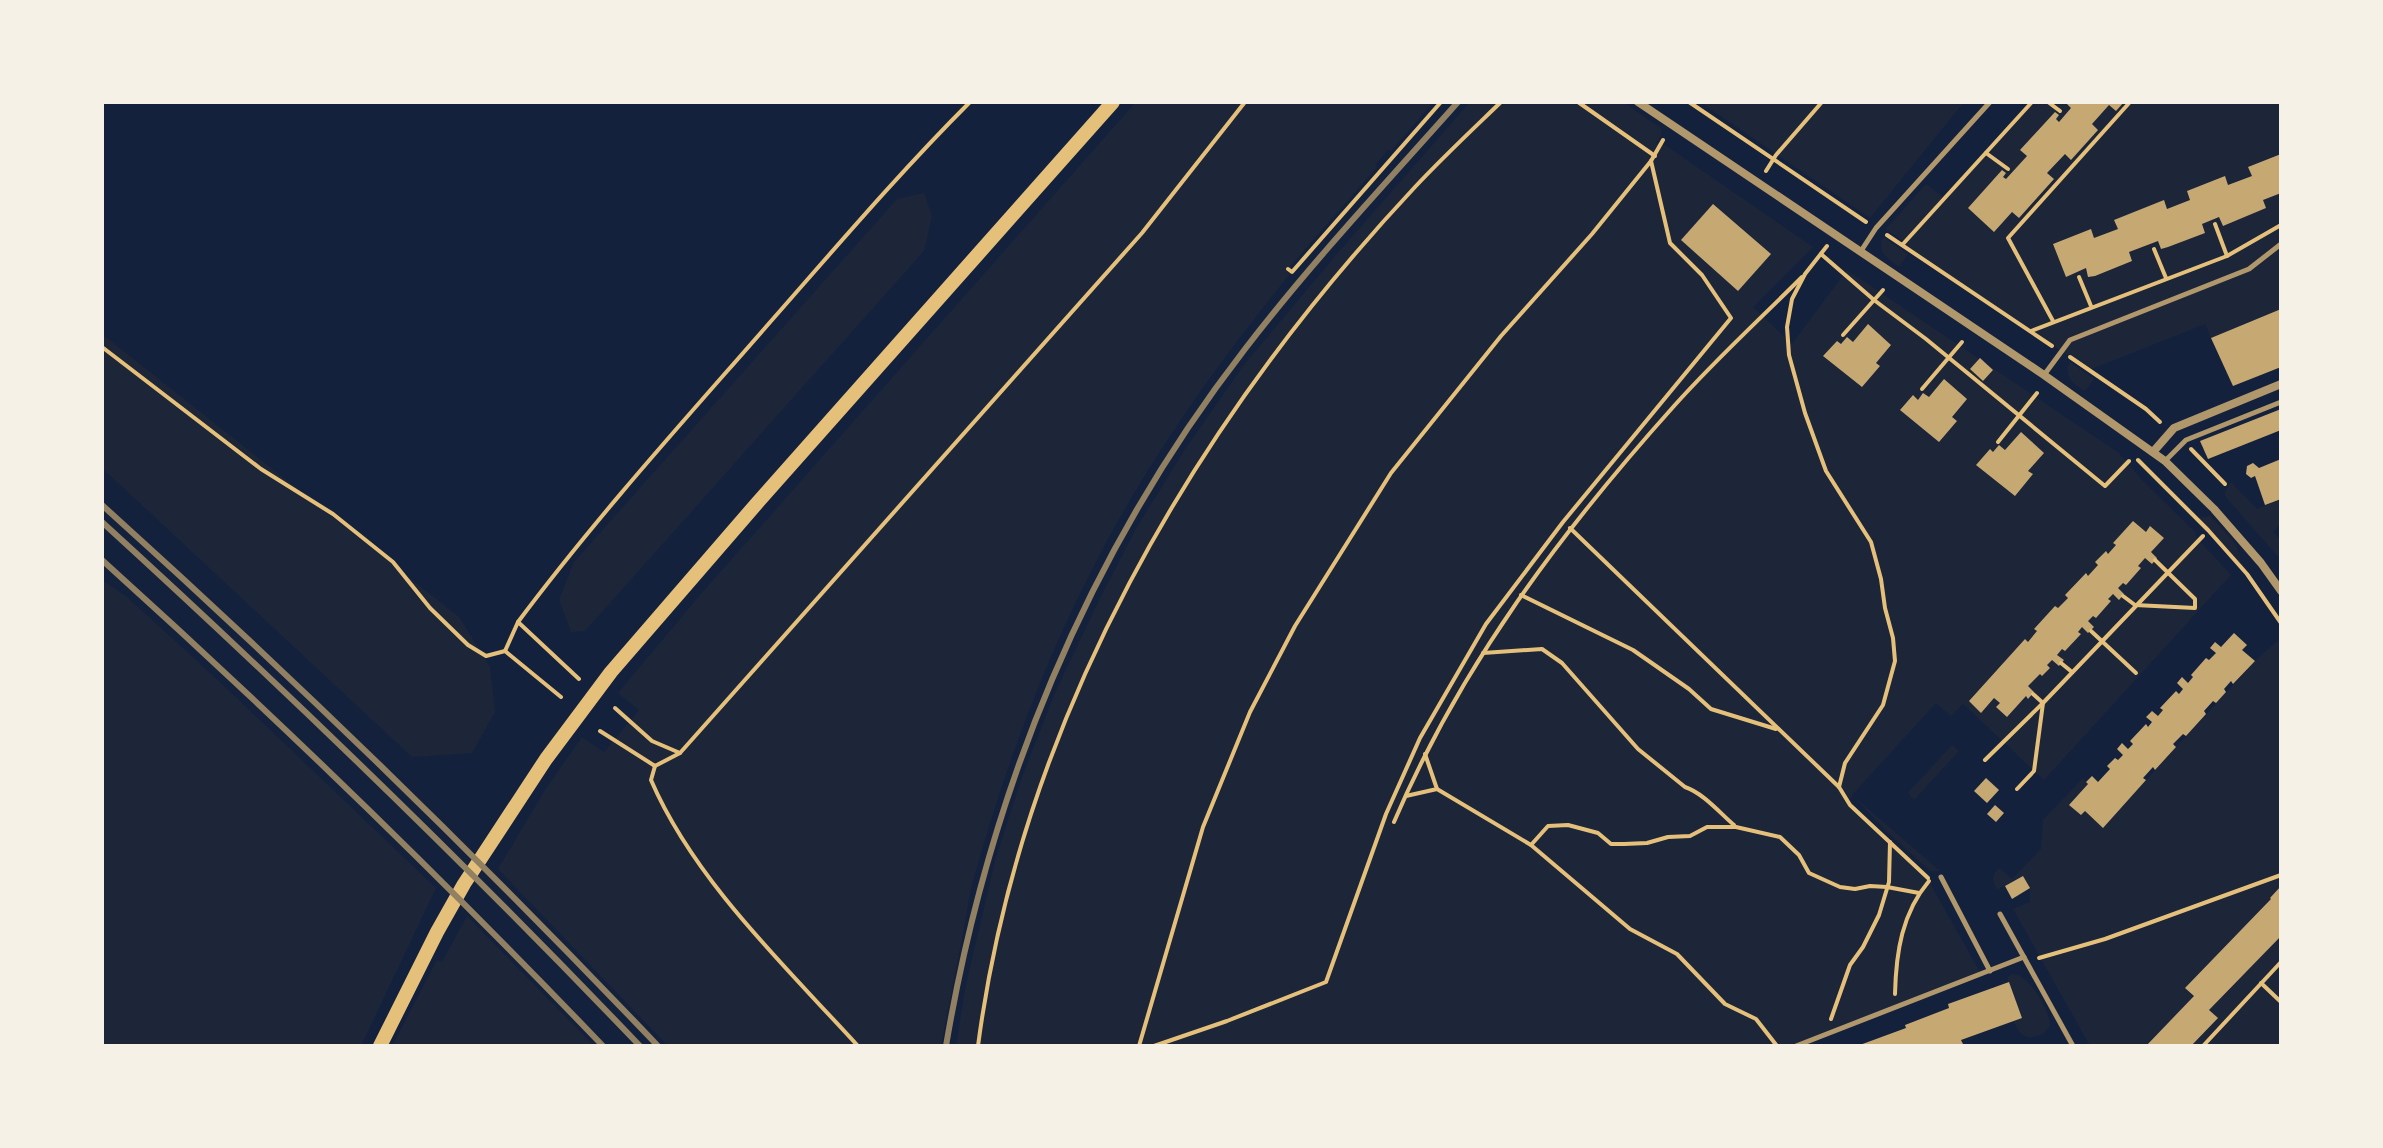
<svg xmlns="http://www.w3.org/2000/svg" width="2383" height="1148" viewBox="0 0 2383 1148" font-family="'Alegreya Sans',sans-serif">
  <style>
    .green { fill: #1d2539 }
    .building { fill: #c6a872 }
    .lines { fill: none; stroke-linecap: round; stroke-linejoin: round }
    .path { stroke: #e5c07b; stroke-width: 4 }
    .service { stroke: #b1986c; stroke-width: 5 }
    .minor { stroke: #b1986c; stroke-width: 8 }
    .primary { stroke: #e5c07b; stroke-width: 14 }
    .rail { stroke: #918062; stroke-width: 6 }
  </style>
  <rect width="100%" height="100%" fill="#14213d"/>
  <g class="green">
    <path d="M 1136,102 L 1430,102 L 1431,105 L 1391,151 L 1388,150 L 1375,165 L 1377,167 L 1286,271 L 1290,274 C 1238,338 1188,405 1145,475 C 1069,598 1014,735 975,874 C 969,893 967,914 963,933 C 956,971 948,1008 941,1046 L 668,1046 L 498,869 L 545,790 L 582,737 L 604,752 L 639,710 L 618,693 L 700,595 Z"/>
    <path d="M 1470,102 L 1623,102 L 1661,128 L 1662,134 L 1656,143 L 1665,145 L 1813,247 L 1753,307 L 1792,344 L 1847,270 L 2119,453 L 2142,480 L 2195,532 L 2196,537 L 2231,575 L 2044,780 L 1963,704 L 1951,716 L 1936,703 L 1852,795 L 1940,871 L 1930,871 L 1887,832 L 1853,796 L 1847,801 L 1925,874 L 1981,974 L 1796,1046 L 956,1046 L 965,989 L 995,861 L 1021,780 L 1054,695 L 1100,598 L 1137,527 L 1184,451 L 1243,366 L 1336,255 Z"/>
    <path d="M 1700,102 L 1964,102 L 1870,218 Z"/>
    <path d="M 2031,102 L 2281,102 L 2281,309 L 2211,338 L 2205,324 L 2089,370 L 1903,244 Z"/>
    <path d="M 1926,184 L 1943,197 L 1903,241 L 1886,229 Z"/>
    <path d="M 924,193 L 932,216 L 924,251 L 585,631 L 571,632 L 559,600 L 574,562 L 897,199 Z"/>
    <path d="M 1883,237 L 1908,254 L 1899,267 C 1888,259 1876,252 1883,237 Z"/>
    <path d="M 102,334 L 459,617 L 490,667 L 495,712 L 472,753 L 412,757 L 102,468 Z"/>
    <path d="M 2070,362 L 2094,379 L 2085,391 C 2074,386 2063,375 2070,362 Z"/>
    <path d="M 2231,482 L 2257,509 L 2281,499 L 2281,523 L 2273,532 L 2281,540 L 2281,560 L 2225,496 L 2225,492 Z"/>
    <path d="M 2210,516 C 2222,529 2243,545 2240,563 L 2197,518 Z"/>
    <path d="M 102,580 L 127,597 L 220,682 L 436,888 L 361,1046 L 102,1046 Z"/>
    <path d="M 2278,640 L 2281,645 L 2281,1046 L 2090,1046 L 2013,909 L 2030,902 L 2030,888 L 2022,876 L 1997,890 C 1992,880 1991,877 1999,868 L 2012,879 L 2041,849 L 2043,820 L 2083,778 L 2088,784 L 2070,805 L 2081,815 L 2085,811 L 2103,827 L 2255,661 Z"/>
    <path d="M 1952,745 L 1959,751 L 1914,800 L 1908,793 Z"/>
    <path d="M 467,916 L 594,1046 L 392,1046 L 437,960 L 442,962 Z"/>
    <path d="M 2013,974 C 2030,975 2050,1011 2050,1026 L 2043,1034 L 2029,1038 L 2020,1033 L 2013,1021 L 2022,1017 L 2007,977 Z"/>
  </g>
  <g class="building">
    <path d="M 2065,102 L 2124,102 L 2116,111 L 2109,105 L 2092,124 L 2098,130 L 2071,160 L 2065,154 L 2047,173 L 2054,179 L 2019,218 L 2012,212 L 1994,232 L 1968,208 L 2002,170 L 2006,173 L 2003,177 L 2006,179 L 2027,156 L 2020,150 L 2055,112 L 2059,115 L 2056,119 L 2059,122 L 2071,108 Z"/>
    <path d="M 2281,154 L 2281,193 L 2263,200 L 2266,208 L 2223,226 L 2219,217 L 2202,224 L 2205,233 L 2168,247 L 2161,249 L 2158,241 L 2129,252 L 2132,261 L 2095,276 L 2088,277 L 2086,268 L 2066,277 L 2053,244 L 2091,229 L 2094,238 L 2118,229 L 2114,220 L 2164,200 L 2167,209 L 2190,200 L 2187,191 L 2225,176 L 2228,185 L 2252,176 L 2248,167 Z"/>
    <path d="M 1713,204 L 1771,254 L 1738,291 L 1681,240 Z"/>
    <path d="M 2281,309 L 2281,367 L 2233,386 L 2211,338 Z"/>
    <path d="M 1868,324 L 1891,345 L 1876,363 L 1880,366 L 1862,387 L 1823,356 L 1837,341 L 1841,344 L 1847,337 L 1853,342 Z"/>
    <path d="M 1980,358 L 1993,370 L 1983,381 L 1970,369 Z"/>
    <path d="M 1944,379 L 1967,399 L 1952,417 L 1957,421 L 1939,442 L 1900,410 L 1913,395 L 1918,400 L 1923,393 L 1929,397 Z"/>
    <path d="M 2281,409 L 2281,430 L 2208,459 L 2200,441 Z"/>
    <path d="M 2021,432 L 2044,453 L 2028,471 L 2033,474 L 2015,496 L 1976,465 L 1990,449 L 1993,452 L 1999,445 L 2005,450 Z"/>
    <path d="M 2281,459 L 2281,499 L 2265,505 L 2255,476 L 2251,478 L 2246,474 L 2247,466 L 2253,463 L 2259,468 Z"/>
    <path d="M 2133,521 L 2146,532 L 2150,526 L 2164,538 L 2151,552 L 2157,558 L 2152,564 L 2145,558 L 2138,566 L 2141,568 L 2126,585 L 2123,583 L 2118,588 L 2124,594 L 2119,600 L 2113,594 L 2108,599 L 2111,601 L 2096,618 L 2093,616 L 2088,621 L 2094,627 L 2088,633 L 2082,627 L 2078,632 L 2081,634 L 2065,651 L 2062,649 L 2057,655 L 2064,660 L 2059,666 L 2052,660 L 2047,665 L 2050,668 L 2042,676 L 2040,674 L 2028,686 L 2034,692 L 2028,699 L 2026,696 L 2007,717 L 1996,707 L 2000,703 L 1994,698 L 1981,713 L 1969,701 L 2025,639 L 2028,642 L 2037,631 L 2034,629 L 2055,606 L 2058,608 L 2068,598 L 2065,595 L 2086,573 L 2088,576 L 2098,565 L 2095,562 L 2106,551 L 2108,554 L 2116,545 L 2113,543 Z"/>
    <path d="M 2234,633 L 2247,645 L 2242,650 L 2255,661 L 2233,684 L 2231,681 L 2224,689 L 2226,692 L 2216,703 L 2213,701 L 2204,711 L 2206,714 L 2186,736 L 2183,734 L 2173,744 L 2176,747 L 2155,770 L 2153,767 L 2143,778 L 2146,780 L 2103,828 L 2085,811 L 2081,815 L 2069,805 L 2088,784 L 2086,782 L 2092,776 L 2098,782 L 2110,769 L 2107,766 L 2115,758 L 2118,760 L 2123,755 L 2117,749 L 2122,743 L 2128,749 L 2133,744 L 2130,741 L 2146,724 L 2148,727 L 2152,722 L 2146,717 L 2152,711 L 2158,716 L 2163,710 L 2160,708 L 2176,691 L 2179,694 L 2183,689 L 2177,683 L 2182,677 L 2188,683 L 2193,677 L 2191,675 L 2206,658 L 2209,660 L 2216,653 L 2210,648 L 2215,642 L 2221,647 Z"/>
    <path d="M 1986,778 L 1999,790 L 1987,803 L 1974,791 Z"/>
    <path d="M 1995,805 L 2004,813 L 1996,822 L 1987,814 Z"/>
    <path d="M 2023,876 L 2030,888 L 2012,899 L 2005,886 Z"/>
    <path d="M 2281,886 L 2281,936 L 2209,1010 L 2218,1018 L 2191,1046 L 2146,1046 L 2194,996 L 2185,988 L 2271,899 L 2270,898 Z"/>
    <path d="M 2009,982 L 2022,1018 L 1961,1040 L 1963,1044 L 1857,1046 L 1906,1028 L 1905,1025 L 1949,1008 L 1948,1004 Z"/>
  </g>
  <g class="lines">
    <g class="path">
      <path d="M 1578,102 L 1655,156"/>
      <path d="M 1689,102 L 1866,222"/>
      <path d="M 2048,102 L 2060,111"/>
      <path d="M 1986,153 L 2008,169"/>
      <path d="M 1766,171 L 1776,155 L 1822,102"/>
      <path d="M 2215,224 L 2227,256"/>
      <path d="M 1887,235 L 2052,346"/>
      <path d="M 1903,244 L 2032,102"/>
      <path d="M 1827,246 L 1805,274 L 1792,299 L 1787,327 L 1789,355 L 1805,413 L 1826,471 L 1871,542 L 1881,579 L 1885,608 L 1893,638 L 1895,661 L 1883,705 L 1845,763 L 1839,787 L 1850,805 L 1928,878"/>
      <path d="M 2154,249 L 2166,278"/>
      <path d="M 1821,254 L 1874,300 L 1926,339 L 2105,486 L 2129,461"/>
      <path d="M 1288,269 L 1292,272 L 1441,102"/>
      <path d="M 2079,277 L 2091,306"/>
      <path d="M 2053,321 L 2008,238 L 2130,102"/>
      <path d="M 2031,331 L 2227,256 L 2281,225"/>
      <path d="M 1843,335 L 1883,290"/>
      <path d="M 102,347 L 261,469 L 333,514 L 393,562 L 430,608 L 468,645 L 486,656 L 505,651 L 561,697"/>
      <path d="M 2070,357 L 2146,409 L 2160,422"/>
      <path d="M 1922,389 L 1962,342"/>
      <path d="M 1998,442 L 2037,393"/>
      <path d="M 2191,449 L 2225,484"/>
      <path d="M 2138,460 L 2208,530 L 2247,574 L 2281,623"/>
      <path d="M 1570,528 L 1839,787"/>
      <path d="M 1521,595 L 1633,650 L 1689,689 L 1711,709 L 1776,729"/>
      <path d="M 2123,596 L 2135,605 L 2195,608 L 2195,599 L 2155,560"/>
      <path d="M 518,622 C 595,519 681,424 765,328 C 832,252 898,174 970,102"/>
      <path d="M 2091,631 L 2136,673"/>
      <path d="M 505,651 L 518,622 L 579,679"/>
      <path d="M 1483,653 L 1542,649 L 1562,663 L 1638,749 L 1685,787 C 1703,793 1720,813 1734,825"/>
      <path d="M 2061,663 L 2072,672"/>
      <path d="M 615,708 L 652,741 L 680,753"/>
      <path d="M 600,731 L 655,766 L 680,753 L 1142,233 L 1245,102"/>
      <path d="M 1985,760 L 2043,703 L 2203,536"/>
      <path d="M 655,766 L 651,780 C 694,880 785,966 858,1046"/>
      <path d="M 1437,789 L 1531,845 L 1630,929 L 1677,954 L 1725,1004 L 1756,1019 L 1777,1046"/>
      <path d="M 2017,789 L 2034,771 L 2043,703 L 2033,694"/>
      <path d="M 1406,796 L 1437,789 L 1425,754"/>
      <path d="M 1394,822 C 1461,665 1561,532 1674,406 C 1714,361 1759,320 1802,277"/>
      <path d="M 1531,845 L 1548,826 L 1568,825 L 1598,833 L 1611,844 L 1624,844 L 1647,843 L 1668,837 L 1690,836 L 1707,827 L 1736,827 L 1780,837 L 1799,855 L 1809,873 L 1840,887 L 1855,889 L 1870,886 L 1887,887 L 1919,893"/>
      <path d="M 2039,958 L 2105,939 L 2281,875"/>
      <path d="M 2261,983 L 2281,1002"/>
      <path d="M 1895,994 C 1896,952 1902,913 1929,881"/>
      <path d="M 1831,1019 L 1850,965 L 1863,947 L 1879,915 L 1889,882 L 1890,842"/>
      <path d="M 978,1046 C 1021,720 1193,424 1415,187 C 1443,157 1472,130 1501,102"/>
      <path d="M 1139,1046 L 1203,827 L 1250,712 L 1295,626 L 1391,473 L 1501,336 L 1592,234 L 1651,161 L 1663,140"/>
      <path d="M 1154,1046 L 1227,1021 L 1326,982 L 1386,814 L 1420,738 L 1486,624 L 1563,522 L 1731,318 L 1702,275 L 1670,243 L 1651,161"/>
      <path d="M 2203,1046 L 2281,962"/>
    </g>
    <g class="service">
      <path d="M 1861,251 L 1876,228 L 1990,102"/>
      <path d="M 2044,375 L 2070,340 L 2249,269 L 2281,244"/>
      <path d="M 2165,461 L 2186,440 L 2281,402"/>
      <path d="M 1941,877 L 1990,971"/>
      <path d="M 2000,914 L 2073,1046"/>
      <path d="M 1796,1046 L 2024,957"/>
    </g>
    <g class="minor">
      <path d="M 1638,102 L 2044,375 L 2165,461 L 2214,509 L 2261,563 L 2281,591"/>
      <path d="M 2153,452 L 2174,428 L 2281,384"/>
    </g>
    <path class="primary" d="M 380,1046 L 437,932 L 464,884 L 546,759 L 611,672 L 758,502 L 1113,102"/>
    <g class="rail">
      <path d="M 102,505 C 294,678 480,859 658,1046"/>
      <path d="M 102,522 C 287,691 467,865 640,1046"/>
      <path d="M 102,560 C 275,716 442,878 603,1046"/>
      <path d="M 946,1046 C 989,792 1087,553 1245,349 C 1311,263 1386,183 1458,102"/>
    </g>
  </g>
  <rect width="2383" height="1148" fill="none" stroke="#f6f1e7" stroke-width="208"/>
</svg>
